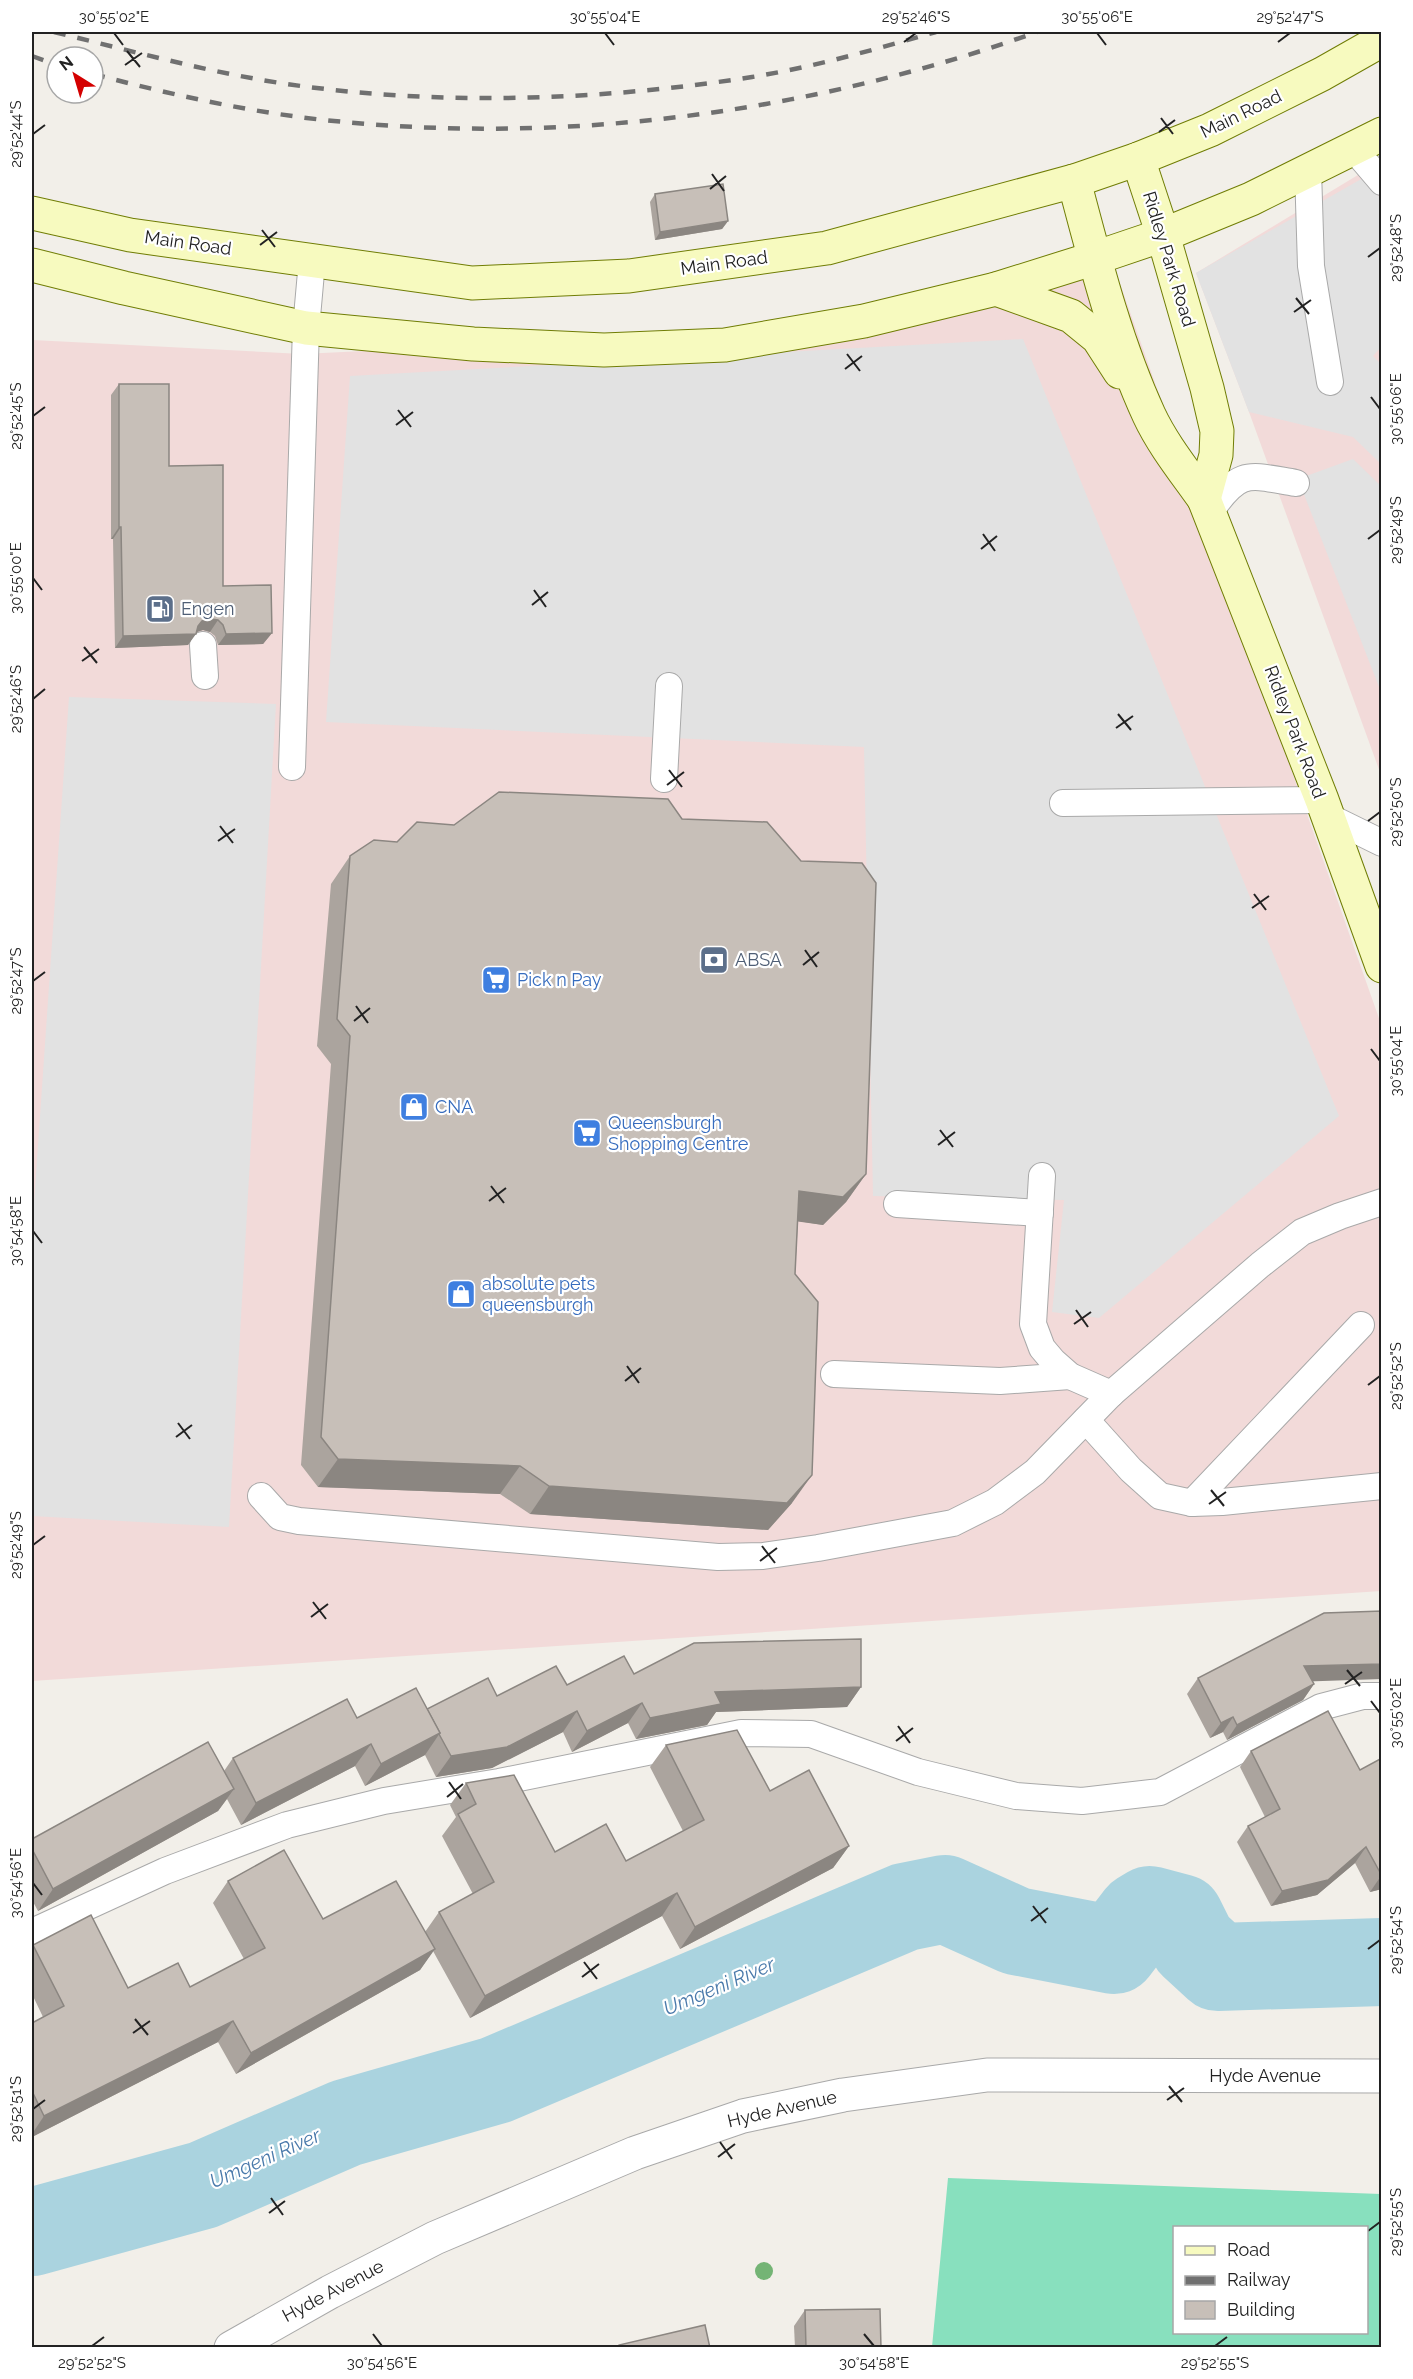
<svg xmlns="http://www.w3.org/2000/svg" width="1413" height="2379" viewBox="0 0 1413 2379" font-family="Raleway,sans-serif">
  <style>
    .commercial { fill: #f2dad9 }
    .pitch { fill: #88e0be; fill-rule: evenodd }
    .parking { fill: #e2e2e2 }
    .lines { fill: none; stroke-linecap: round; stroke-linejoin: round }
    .river { stroke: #aad3df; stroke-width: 88 }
    .lane-casing { stroke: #a9a9a9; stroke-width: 28 }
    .street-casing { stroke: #a9a9a9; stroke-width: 35 }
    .secondary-casing { stroke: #707d05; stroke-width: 35 }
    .lane { stroke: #fff; stroke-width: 26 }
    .street { stroke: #fff; stroke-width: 33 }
    .secondary { stroke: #f7fabf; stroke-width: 33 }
    .rail { stroke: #707070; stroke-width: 4.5; stroke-dasharray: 12 12; stroke-linecap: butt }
    .tree { fill: #74b475 }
    .wall { fill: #aba49e }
    .shaded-wall { fill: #8b8681 }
    .building { fill: #c7bfb8; stroke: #8b8681; stroke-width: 1.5 }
    .ticks { fill: none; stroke: #222; stroke-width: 2 }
    .labels { text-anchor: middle; stroke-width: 4.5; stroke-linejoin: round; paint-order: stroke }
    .street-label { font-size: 18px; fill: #222; stroke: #fff }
    .service-label { font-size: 18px; fill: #4e5e75; stroke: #fff; text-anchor: start }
    .shop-label { font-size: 18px; fill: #366cbe; stroke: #fff; text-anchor: start }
    .water-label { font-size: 20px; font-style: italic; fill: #4a7aab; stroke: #fff }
    .neatline { fill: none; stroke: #222; stroke-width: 2 }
    .ticks-label { font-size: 15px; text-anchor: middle; fill: #222 }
  </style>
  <rect width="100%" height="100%" fill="#f2efe9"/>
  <g class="commercial">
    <path d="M 1381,161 L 1381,775 L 1249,412 L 1196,273 Z"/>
    <path d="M 1111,258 L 1381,1024 L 1381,1591 L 32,1681 L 33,340 L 302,354 L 508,344 L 798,326 Z"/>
  </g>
  <path class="pitch" d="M 948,2178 L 1381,2194 L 1381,2347 L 932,2347 ZM 1174,2228 L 1366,2228 L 1366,2332 L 1174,2332 Z"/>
  <g class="parking">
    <path d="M 1363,178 L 1381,199 L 1381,347 L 1373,356 L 1381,364 L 1381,464 L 1353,437 L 1249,412 L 1196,273 Z"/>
    <path d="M 1023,339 L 1339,1116 L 1099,1318 L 1052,1312 L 1064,1200 L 873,1196 L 864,747 L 326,722 L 350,376 Z"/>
    <path d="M 1353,459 L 1381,486 L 1381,692 L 1298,479 Z"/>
    <path d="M 69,697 L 276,704 L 229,1527 L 32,1516 L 32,1232 Z"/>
  </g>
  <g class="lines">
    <path class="river" d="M 32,2232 L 203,2185 L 346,2123 L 496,2080 L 905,1907 L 945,1899 L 1016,1931 L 1114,1950 L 1140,1916 L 1150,1910 L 1180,1918 L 1193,1944 L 1218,1967 L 1382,1962"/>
    <g class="lane-casing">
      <g id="lane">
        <path d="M 1353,148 L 1382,182"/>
        <path d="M 1308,170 L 1311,266 L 1330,382"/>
        <path d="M 1210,512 C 1240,468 1248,475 1296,483"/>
        <path d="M 203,645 L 205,676"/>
        <path d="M 292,767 L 306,328 L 312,261"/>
        <path d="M 664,779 L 669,686"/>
        <path d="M 1063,803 L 1322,800"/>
        <path d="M 1327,816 L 1382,843"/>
        <path d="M 1042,1176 L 1033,1324 L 1042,1348 L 1053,1361 L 1070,1376 L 1111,1394"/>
        <path d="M 897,1204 L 1040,1213"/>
        <path d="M 834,1374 L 1000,1381 L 1070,1376"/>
        <path d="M 1086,1420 L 1131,1470 L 1160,1496 L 1192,1503 L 1222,1502 L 1382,1486"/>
        <path d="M 261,1496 L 280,1517 L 299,1521 L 718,1557 L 763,1556 L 818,1548 L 953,1523 L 995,1502 L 1035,1472 L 1111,1394 L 1260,1265 L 1302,1232 L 1340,1216 L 1382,1202"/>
        <path d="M 1192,1503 L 1361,1325"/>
        <path d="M 32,1932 L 165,1871 L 287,1825 L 384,1801 L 499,1782 L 741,1733 L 811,1734 L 918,1772 L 1016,1796 L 1082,1801 L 1160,1792 L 1321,1707 L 1363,1696 L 1382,1696"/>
      </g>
    </g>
    <g class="street-casing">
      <path id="street" d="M 231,2348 L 330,2292 L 435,2238 L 635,2153 L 743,2116 L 843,2095 L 987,2075 L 1382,2076"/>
    </g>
    <g class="secondary-casing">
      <g id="secondary">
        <path d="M 1138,159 L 1163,235 L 1207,388 L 1217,431 L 1216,455 L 1204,499"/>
        <path d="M 1074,181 C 1095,260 1115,341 1149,415 C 1163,445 1185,472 1204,499 L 1322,800 L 1382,966"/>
        <path d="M 32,213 L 130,235 L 472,283 L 629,276 L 827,248 L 1074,181 L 1138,159 L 1210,130 L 1322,74 L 1382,40"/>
        <path d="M 32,265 L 124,288 L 306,328 L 473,344 L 604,350 L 725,345 L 864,321 L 996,289 L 1095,258 L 1163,235 L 1251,199 L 1382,134"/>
        <path d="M 996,289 L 1071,316 L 1098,338 L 1120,372"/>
      </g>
    </g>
    <use href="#lane" class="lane"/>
    <use href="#street" class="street"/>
    <use href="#secondary" class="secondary"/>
    <g class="rail">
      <path d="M 54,32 C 136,52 218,75 301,86 C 450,106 604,100 752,77 C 814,67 876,49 936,32"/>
      <path d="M 32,56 L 57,65"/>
      <path d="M 93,74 C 173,95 252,113 334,121 C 571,145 813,112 1037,32"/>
    </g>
  </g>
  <circle class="tree" cx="764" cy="2271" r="9"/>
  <g class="wall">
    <path d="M 655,194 L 728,221 L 722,229 L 655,240 L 650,202 Z"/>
    <path d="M 119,384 L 169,466 L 223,586 L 272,633 L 263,644 L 218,645 L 215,636 L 210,632 L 203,630 L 196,632 L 188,645 L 115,648 L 113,539 L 111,539 L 111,395 Z"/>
    <path d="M 350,856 L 866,1174 L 846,1202 L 823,1225 L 798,1221 L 795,1274 L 792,1503 L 768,1530 L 530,1514 L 500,1494 L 318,1487 L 301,1465 L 331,1064 L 317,1046 L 331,884 Z"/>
    <path d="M 634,1674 L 861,1687 L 847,1707 L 716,1712 L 707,1725 L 636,1739 L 628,1723 L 572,1752 L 563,1732 L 492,1768 L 436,1777 L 425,1755 L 365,1786 L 355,1766 L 241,1825 L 227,1799 L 218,1811 L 38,1911 L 32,1900 L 32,1839 L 224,1771 L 233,1758 L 357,1718 L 427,1709 L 497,1696 Z"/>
    <path d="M 1198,1678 L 1312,1681 L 1314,1684 L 1303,1700 L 1227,1740 L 1223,1732 L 1210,1738 L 1187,1694 Z"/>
    <path d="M 666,1745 L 770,1791 L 849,1846 L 833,1868 L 680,1949 L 662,1916 L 470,2018 L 433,1951 L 420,1970 L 236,2074 L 218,2042 L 32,2137 L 32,2023 L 43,2017 L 32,1994 L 32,1947 L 33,1945 L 128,1988 L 190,1987 L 244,1959 L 213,1903 L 228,1881 L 323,1919 L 425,1932 L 439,1912 L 473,1894 L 442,1836 L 456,1817 L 450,1805 L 466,1783 L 555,1852 L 626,1861 L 683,1831 L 650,1767 Z"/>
    <path d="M 1251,1751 L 1360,1770 L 1382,1758 L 1382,1889 L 1370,1892 L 1355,1863 L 1317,1895 L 1271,1906 L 1237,1842 L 1248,1826 L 1265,1817 L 1240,1767 Z"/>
    <path d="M 805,2310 L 881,2348 L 795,2348 L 794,2326 Z"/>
  </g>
  <g class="shaded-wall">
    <path d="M 728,221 L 722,229 L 655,240 L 660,232 Z"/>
    <path d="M 119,527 L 121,527 L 113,539 L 111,539 Z"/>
    <path d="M 211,619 L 218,620 L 210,632 L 203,630 L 194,633 L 196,634 L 188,645 L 115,648 L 123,636 L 202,621 Z"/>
    <path d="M 272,633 L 263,644 L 218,645 L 226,634 Z"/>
    <path d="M 866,1174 L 846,1202 L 823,1225 L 780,1219 L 799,1191 Z"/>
    <path d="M 338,1459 L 520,1466 L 500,1494 L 318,1487 Z"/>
    <path d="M 812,1475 L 792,1503 L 768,1530 L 530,1514 L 549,1486 Z"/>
    <path d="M 1382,1664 L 1382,1679 L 1293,1682 L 1304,1666 Z"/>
    <path d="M 1314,1684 L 1303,1700 L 1227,1740 L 1237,1725 Z"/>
    <path d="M 861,1687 L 847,1707 L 716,1712 L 707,1725 L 636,1739 L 650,1718 L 715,1692 Z"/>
    <path d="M 642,1703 L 628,1723 L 572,1752 L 587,1731 Z"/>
    <path d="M 577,1711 L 563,1732 L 492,1768 L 436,1777 L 451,1756 Z"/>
    <path d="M 1233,1717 L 1223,1732 L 1210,1738 L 1221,1723 Z"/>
    <path d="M 440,1733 L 425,1755 L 365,1786 L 381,1764 Z"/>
    <path d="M 371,1744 L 355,1766 L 241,1825 L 256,1803 Z"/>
    <path d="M 234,1789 L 218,1811 L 38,1911 L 53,1889 Z"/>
    <path d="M 849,1846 L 833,1868 L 680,1949 L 695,1927 Z"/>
    <path d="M 1366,1847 L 1355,1863 L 1317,1895 L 1271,1906 L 1282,1891 Z"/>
    <path d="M 1381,1876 L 1382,1889 L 1370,1892 Z"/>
    <path d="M 677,1893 L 662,1916 L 470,2018 L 485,1996 Z"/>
    <path d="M 435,1949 L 420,1970 L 236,2074 L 251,2053 Z"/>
    <path d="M 233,2021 L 218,2042 L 32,2137 L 32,2134 L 44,2116 Z"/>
  </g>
  <g class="building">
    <path d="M 723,184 L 728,221 L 660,232 L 655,194 Z"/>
    <path d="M 119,384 L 169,384 L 169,466 L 223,465 L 223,586 L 271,585 L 272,633 L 226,634 L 223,625 L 218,620 L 211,619 L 202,621 L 198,626 L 196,634 L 123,636 L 121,527 L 119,527 Z"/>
    <path d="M 499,792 L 668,799 L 682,819 L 767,822 L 801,861 L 862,863 L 876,883 L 866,1174 L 843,1197 L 799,1191 L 795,1274 L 818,1302 L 812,1475 L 787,1503 L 549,1486 L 520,1466 L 338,1459 L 321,1437 L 350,1036 L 337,1019 L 350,856 L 374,840 L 397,842 L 417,822 L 454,825 Z"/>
    <path d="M 1382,1611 L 1382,1664 L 1304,1666 L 1314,1684 L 1237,1725 L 1233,1717 L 1221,1723 L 1198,1678 L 1324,1613 Z"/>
    <path d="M 861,1639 L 861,1687 L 715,1692 L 721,1704 L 650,1718 L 642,1703 L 587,1731 L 577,1711 L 507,1747 L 451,1756 L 439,1734 L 440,1733 L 427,1709 L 488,1678 L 497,1696 L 556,1666 L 567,1685 L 624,1656 L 634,1674 L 694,1643 Z"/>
    <path d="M 416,1688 L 440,1733 L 381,1764 L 371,1744 L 256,1803 L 233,1758 L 347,1699 L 357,1718 Z"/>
    <path d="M 1328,1711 L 1360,1770 L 1382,1758 L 1382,1876 L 1366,1847 L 1328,1880 L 1282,1891 L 1248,1826 L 1280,1809 L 1251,1751 Z"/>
    <path d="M 737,1730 L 770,1791 L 809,1770 L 849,1846 L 695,1927 L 677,1893 L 485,1996 L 439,1912 L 494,1882 L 458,1814 L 476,1804 L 466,1783 L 514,1775 L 555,1852 L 606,1824 L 626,1861 L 704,1820 L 666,1745 Z"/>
    <path d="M 208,1742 L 234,1789 L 53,1889 L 32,1849 L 32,1839 Z"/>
    <path d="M 284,1850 L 323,1919 L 396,1881 L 435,1949 L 251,2053 L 233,2021 L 44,2116 L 32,2091 L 32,2023 L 64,2006 L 33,1945 L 91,1915 L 128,1988 L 178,1963 L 190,1987 L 265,1948 L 228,1881 Z"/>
    <path d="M 880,2309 L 881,2348 L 806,2348 L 805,2310 Z"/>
    <path d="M 705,2325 L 710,2348 L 619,2348 L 619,2345 Z"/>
  </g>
  <path class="ticks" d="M 114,33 L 123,45M 605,33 L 614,45M 1097,33 L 1106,45M 904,42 L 916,33M 1278,42 L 1290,33M 127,51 L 140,67M 125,65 L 142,53M 1161,118 L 1173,134M 1159,132 L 1175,120M 33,134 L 45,125M 712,174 L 724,191M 710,189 L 726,176M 262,230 L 275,247M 260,245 L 277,232M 1368,257 L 1380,248M 1296,298 L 1309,314M 1294,312 L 1311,300M 847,354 L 860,371M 845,369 L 862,356M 1371,397 L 1380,409M 398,410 L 411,427M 33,416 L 45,407M 396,425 L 413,412M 983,534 L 995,551M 1368,539 L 1380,530M 981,549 L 997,536M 33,578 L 42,590M 534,590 L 546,607M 532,605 L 548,592M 84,647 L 97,663M 82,661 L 99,649M 33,699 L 45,689M 1118,714 L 1131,730M 1116,728 L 1133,716M 669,770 L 682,787M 667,785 L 684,772M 1368,821 L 1380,812M 220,826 L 233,843M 218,841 L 235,829M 1254,894 L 1266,910M 1252,908 L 1269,896M 805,950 L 817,967M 803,965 L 819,952M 33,981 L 45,972M 356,1006 L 368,1023M 354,1021 L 370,1008M 1371,1049 L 1380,1061M 940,1130 L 953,1147M 938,1145 L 955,1132M 491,1186 L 504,1203M 489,1201 L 506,1188M 33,1231 L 42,1243M 1076,1310 L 1088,1327M 1074,1324 L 1091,1312M 627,1366 L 639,1383M 625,1381 L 641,1368M 1368,1385 L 1380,1376M 178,1423 L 190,1439M 176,1437 L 192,1425M 1211,1490 L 1224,1506M 1209,1504 L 1226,1492M 33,1545 L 45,1536M 762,1546 L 775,1563M 760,1561 L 777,1548M 313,1602 L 326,1619M 311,1617 L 328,1604M 1347,1670 L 1360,1686M 1345,1684 L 1362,1672M 1371,1701 L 1380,1713M 898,1726 L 910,1743M 896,1741 L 913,1728M 449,1782 L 461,1799M 447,1797 L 463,1784M 33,1883 L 42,1895M 1033,1906 L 1046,1923M 1031,1921 L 1048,1908M 1368,1949 L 1380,1940M 584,1962 L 597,1979M 582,1977 L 599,1964M 135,2019 L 148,2035M 133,2033 L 150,2021M 1169,2086 L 1182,2102M 1167,2100 L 1184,2088M 33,2109 L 45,2100M 720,2142 L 732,2159M 718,2157 L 735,2144M 271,2198 L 283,2215M 269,2213 L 285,2201M 1368,2231 L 1380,2222M 373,2334 L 382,2346M 864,2334 L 874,2346M 92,2346 L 104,2337M 1215,2346 L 1227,2337"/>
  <defs>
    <g id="fuel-square" transform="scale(1.5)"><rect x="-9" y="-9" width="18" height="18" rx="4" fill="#5c6f8a" stroke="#fff"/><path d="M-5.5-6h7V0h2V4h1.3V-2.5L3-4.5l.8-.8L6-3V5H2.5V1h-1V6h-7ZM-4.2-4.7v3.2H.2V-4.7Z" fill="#fff"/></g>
    <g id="bank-square" transform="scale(1.5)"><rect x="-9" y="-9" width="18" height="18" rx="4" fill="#5c6f8a" stroke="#fff"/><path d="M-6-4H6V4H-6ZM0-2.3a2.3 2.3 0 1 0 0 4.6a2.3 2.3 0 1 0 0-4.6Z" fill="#fff"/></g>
    <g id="supermarket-square" transform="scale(1.5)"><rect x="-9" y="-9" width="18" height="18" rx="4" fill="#3f7fe0" stroke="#fff"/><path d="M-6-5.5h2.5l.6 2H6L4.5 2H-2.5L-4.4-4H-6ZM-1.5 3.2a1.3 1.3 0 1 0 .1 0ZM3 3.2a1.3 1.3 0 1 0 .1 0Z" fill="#fff"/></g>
    <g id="shop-square" transform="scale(1.5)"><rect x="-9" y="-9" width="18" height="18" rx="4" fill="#3f7fe0" stroke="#fff"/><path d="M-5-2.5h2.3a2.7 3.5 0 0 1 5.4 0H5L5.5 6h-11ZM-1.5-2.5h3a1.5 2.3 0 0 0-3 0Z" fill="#fff"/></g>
  </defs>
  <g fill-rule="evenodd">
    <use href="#fuel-square" x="160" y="609"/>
    <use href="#bank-square" x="714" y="960"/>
    <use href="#supermarket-square" x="496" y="980"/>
    <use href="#shop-square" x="414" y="1107"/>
    <use href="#supermarket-square" x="587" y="1133"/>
    <use href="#shop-square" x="461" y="1294"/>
  </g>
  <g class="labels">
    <g class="street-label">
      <text transform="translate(1241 114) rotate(-26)" y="6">Main Road</text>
      <text transform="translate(188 243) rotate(8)" y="6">Main Road</text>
      <text transform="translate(1169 259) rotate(73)" y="6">Ridley Park Road</text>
      <text transform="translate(724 263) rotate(-8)" y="6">Main Road</text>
      <text transform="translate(1295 732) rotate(69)" y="6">Ridley Park Road</text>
      <text x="1265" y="2082">Hyde Avenue</text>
      <text transform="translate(782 2109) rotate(-13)" y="6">Hyde Avenue</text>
      <text transform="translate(333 2291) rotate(-28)" y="6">Hyde Avenue</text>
    </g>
    <g class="service-label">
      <text x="181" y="615">Engen</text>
      <text x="735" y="966">ABSA</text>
    </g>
    <g class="shop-label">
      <text x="517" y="986">Pick n Pay</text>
      <text x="435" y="1113">CNA</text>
      <text x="608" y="1129">Queensburgh<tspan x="608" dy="21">Shopping Centre</tspan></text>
      <text x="482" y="1290">absolute pets<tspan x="482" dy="21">queensburgh</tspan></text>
    </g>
    <g class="water-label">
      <text transform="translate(719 1986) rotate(-23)" y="7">Umgeni River</text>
      <text transform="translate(265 2158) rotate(-24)" y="7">Umgeni River</text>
    </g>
  </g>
  <rect width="1413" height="2379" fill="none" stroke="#ffffff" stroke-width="66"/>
  <rect x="1173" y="2226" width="195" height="108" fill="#ffffff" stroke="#a7a7a7" stroke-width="1.5"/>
  <rect x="1185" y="2246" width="30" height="9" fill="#f7fabf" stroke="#a7a7a7" stroke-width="1.5"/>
  <text x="1227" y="2256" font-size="18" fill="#222222">Road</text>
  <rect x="1185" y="2276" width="30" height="9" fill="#707070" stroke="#a7a7a7" stroke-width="1.5"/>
  <text x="1227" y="2286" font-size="18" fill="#222222">Railway</text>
  <rect x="1185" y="2301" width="30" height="18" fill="#c7bfb8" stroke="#a7a7a7" stroke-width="1.5"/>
  <text x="1227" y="2316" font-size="18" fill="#222222">Building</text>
  <g transform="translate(75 75) rotate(323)"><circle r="28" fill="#ffffff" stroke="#a7a7a7" stroke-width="1.5"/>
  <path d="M0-4.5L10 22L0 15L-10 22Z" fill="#d40000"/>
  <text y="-9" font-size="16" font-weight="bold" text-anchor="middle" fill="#222222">N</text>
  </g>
  <rect x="33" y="33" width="1347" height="2313" class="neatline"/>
  <g class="ticks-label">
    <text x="114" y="22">30°55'02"E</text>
    <text x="605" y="22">30°55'04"E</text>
    <text x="916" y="22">29°52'46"S</text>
    <text x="1097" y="22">30°55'06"E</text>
    <text x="1290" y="22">29°52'47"S</text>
    <text transform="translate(16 134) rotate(-90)" y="5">29°52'44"S</text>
    <text transform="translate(1396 248) rotate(-90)" y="5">29°52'48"S</text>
    <text transform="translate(1396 409) rotate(-90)" y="5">30°55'06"E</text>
    <text transform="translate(16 416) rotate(-90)" y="5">29°52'45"S</text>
    <text transform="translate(1396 530) rotate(-90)" y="5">29°52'49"S</text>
    <text transform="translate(16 578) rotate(-90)" y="5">30°55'00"E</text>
    <text transform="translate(16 699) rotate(-90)" y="5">29°52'46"S</text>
    <text transform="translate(1396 812) rotate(-90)" y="5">29°52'50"S</text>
    <text transform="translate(16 981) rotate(-90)" y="5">29°52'47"S</text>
    <text transform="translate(1396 1061) rotate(-90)" y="5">30°55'04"E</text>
    <text transform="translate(16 1231) rotate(-90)" y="5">30°54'58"E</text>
    <text transform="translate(1396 1376) rotate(-90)" y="5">29°52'52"S</text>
    <text transform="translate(16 1545) rotate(-90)" y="5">29°52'49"S</text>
    <text transform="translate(1396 1713) rotate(-90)" y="5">30°55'02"E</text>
    <text transform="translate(16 1883) rotate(-90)" y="5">30°54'56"E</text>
    <text transform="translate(1396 1940) rotate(-90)" y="5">29°52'54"S</text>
    <text transform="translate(16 2109) rotate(-90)" y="5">29°52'51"S</text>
    <text transform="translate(1396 2222) rotate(-90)" y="5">29°52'55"S</text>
    <text x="92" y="2368">29°52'52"S</text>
    <text x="382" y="2368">30°54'56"E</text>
    <text x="874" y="2368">30°54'58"E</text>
    <text x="1215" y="2368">29°52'55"S</text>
  </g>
</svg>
